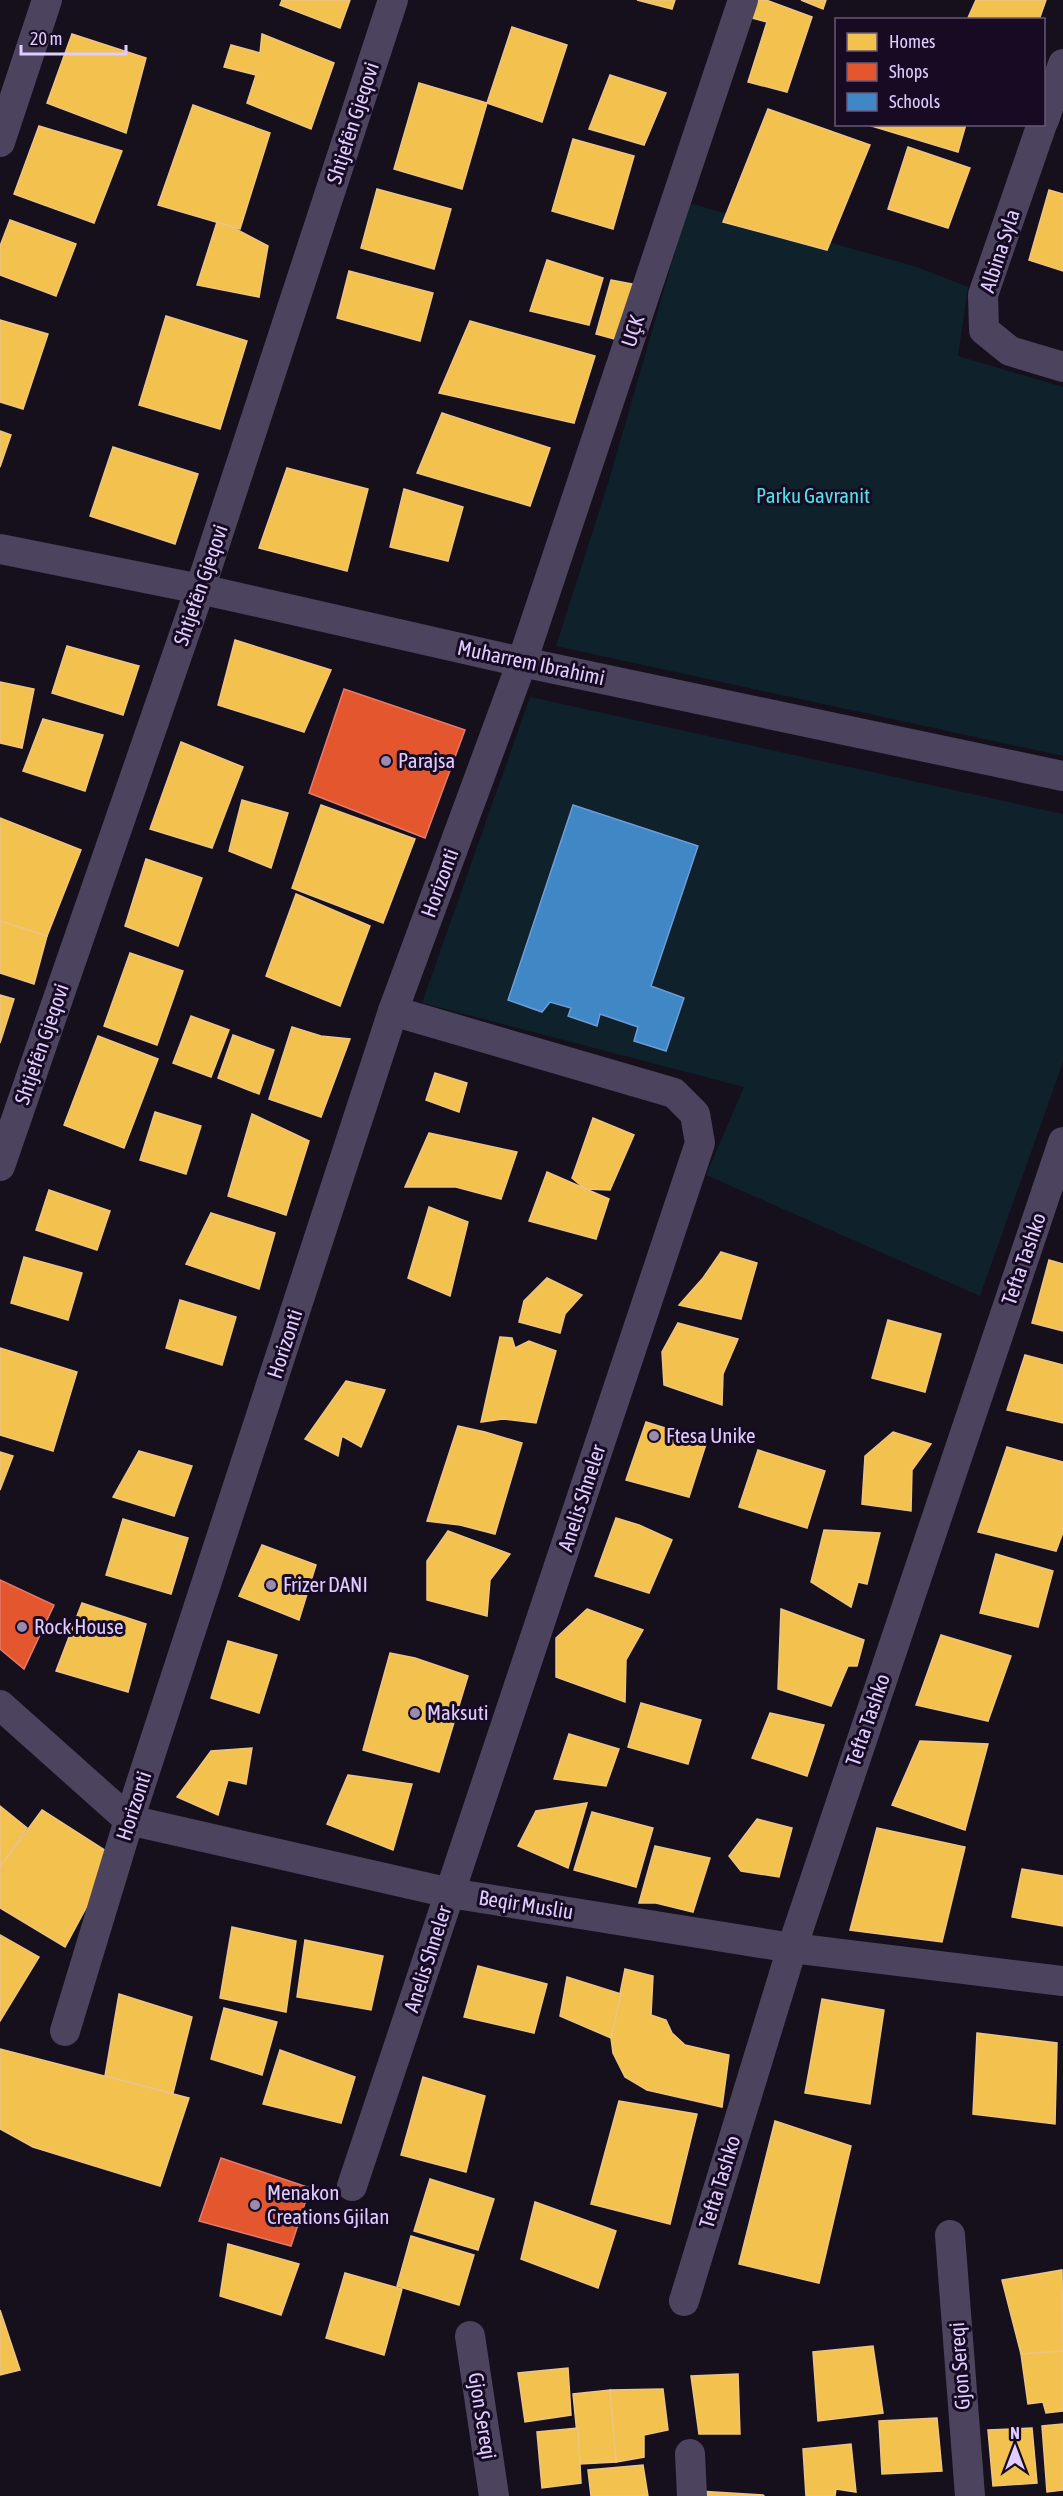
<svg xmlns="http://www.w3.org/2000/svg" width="1063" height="2496" viewBox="0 0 1063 2496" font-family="'Asap Condensed',sans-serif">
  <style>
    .green { fill: #0f212a }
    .homes { fill: #f2c14e; stroke: #edc483; stroke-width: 1.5 }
    .shops { fill: #e4572e; stroke: #e37a6d; stroke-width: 1.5 }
    .schools { fill: #3f88c5; stroke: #6f9cd6; stroke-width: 1.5 }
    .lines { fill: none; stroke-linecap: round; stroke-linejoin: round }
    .street { stroke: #4c445e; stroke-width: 30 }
    .poi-dot { fill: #998ab0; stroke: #160b22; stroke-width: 2 }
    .labels { text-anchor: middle; stroke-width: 6; stroke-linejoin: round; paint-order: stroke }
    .street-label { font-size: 21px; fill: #e0ccff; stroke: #160b22 }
    .park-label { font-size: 21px; fill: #50e2e8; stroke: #160b22 }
    .poi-label { font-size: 21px; fill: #e0ccff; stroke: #160b22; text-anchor: start }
  </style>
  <rect width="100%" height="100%" fill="#16101d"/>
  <g class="green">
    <path d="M 689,203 L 917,267 L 968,287 L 958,356 L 1063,387 L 1063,756 L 556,646 L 607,487 Z"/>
    <path d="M 530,697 L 1063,814 L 1063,1062 L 980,1296 L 706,1175 L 744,1087 L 422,1003 Z"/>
  </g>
  <g class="homes">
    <path d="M 282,0 L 350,0 L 340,28 L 280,5 Z"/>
    <path d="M 637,0 L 675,0 L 672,9 Z"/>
    <path d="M 757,0 L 766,0 L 812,17 L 787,92 L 748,82 L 767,22 L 752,18 Z"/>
    <path d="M 801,0 L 826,0 L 823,9 Z"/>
    <path d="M 976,0 L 1046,0 L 1039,20 L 967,20 Z"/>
    <path d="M 512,27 L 567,45 L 542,122 L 487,103 Z"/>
    <path d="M 72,34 L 146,58 L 126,133 L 47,103 Z"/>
    <path d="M 262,34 L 334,63 L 311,129 L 247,103 L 256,75 L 224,67 L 231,45 L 260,53 Z"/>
    <path d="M 610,75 L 666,93 L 644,145 L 589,129 Z"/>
    <path d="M 419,83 L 487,103 L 462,189 L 394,169 Z"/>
    <path d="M 193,105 L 270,133 L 240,229 L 158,205 Z"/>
    <path d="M 768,109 L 870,145 L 827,250 L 723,222 Z"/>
    <path d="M 865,124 L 966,124 L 958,152 Z"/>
    <path d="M 39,126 L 122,151 L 94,223 L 14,194 Z"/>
    <path d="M 573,139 L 634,156 L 613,229 L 552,211 Z"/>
    <path d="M 908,147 L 970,168 L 948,228 L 888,209 Z"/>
    <path d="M 377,189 L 451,209 L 434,269 L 361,248 Z"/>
    <path d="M 1049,190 L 1063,194 L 1063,271 L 1029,260 Z"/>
    <path d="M 10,220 L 76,244 L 56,296 L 0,275 L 0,246 Z"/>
    <path d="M 217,222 L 230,226 L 268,246 L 259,297 L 197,285 Z"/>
    <path d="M 547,260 L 603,278 L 589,325 L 530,311 Z"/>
    <path d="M 349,271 L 433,293 L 420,341 L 337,318 Z"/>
    <path d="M 611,280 L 638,285 L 622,341 L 596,334 Z"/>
    <path d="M 166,316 L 247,341 L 220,429 L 139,405 Z"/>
    <path d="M 0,320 L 48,334 L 23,409 L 0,402 Z"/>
    <path d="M 470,321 L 595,356 L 574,423 L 439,393 Z"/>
    <path d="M 442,413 L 550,448 L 530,506 L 417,473 Z"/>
    <path d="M 0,431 L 11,435 L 0,467 Z"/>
    <path d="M 113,447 L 198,474 L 175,544 L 90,516 Z"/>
    <path d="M 287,468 L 368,489 L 347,571 L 259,548 Z"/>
    <path d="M 404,489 L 463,507 L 448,561 L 390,547 Z"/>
    <path d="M 235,640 L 331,670 L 304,732 L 218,705 Z"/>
    <path d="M 67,646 L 139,666 L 123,715 L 52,693 Z"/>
    <path d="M 0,682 L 34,689 L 22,748 L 0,743 Z"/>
    <path d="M 43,719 L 103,735 L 85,791 L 23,771 Z"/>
    <path d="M 181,742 L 243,767 L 212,848 L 150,829 Z"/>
    <path d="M 242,800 L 288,813 L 271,868 L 229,851 Z"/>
    <path d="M 321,805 L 415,839 L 383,923 L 292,888 Z"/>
    <path d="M 0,818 L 81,850 L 47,936 L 0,921 Z"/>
    <path d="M 146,859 L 202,878 L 178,946 L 125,926 Z"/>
    <path d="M 296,894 L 370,926 L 340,1006 L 266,976 Z"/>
    <path d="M 0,921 L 47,936 L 34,984 L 0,973 Z"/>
    <path d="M 130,953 L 183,971 L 157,1045 L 104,1026 Z"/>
    <path d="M 0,995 L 14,999 L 0,1043 Z"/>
    <path d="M 191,1016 L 229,1030 L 211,1077 L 173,1063 Z"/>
    <path d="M 292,1027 L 321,1036 L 350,1039 L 321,1117 L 269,1099 Z"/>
    <path d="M 233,1035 L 274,1050 L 259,1094 L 218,1078 Z"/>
    <path d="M 98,1036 L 158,1059 L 124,1148 L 64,1125 Z"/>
    <path d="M 435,1073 L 467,1083 L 459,1112 L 426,1100 Z"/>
    <path d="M 155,1112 L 201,1126 L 186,1174 L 140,1160 Z"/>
    <path d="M 252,1114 L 309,1141 L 286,1215 L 228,1196 Z"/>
    <path d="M 593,1118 L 634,1135 L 610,1190 L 585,1189 L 572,1178 Z"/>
    <path d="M 429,1133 L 517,1152 L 501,1199 L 456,1187 L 405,1187 Z"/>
    <path d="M 547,1172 L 609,1199 L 596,1239 L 529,1221 Z"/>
    <path d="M 49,1190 L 110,1211 L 97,1250 L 36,1230 Z"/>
    <path d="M 429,1207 L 468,1222 L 450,1296 L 408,1278 Z"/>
    <path d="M 211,1213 L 275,1233 L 259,1289 L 186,1264 Z"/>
    <path d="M 721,1252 L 757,1263 L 741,1319 L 679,1305 L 703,1278 Z"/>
    <path d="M 24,1257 L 82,1273 L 68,1320 L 11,1303 Z"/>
    <path d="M 1049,1260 L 1063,1264 L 1063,1331 L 1032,1323 Z"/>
    <path d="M 547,1278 L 582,1295 L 565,1314 L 560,1333 L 519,1322 L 524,1301 Z"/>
    <path d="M 180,1300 L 236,1317 L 222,1365 L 166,1348 Z"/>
    <path d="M 888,1320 L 941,1334 L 925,1392 L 872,1378 Z"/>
    <path d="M 678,1323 L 738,1339 L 723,1374 L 722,1405 L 664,1385 L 662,1352 Z"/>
    <path d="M 500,1337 L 512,1338 L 515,1348 L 529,1341 L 556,1351 L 536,1423 L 503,1419 L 481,1422 Z"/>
    <path d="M 0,1348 L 77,1372 L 53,1451 L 0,1435 Z"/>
    <path d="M 1025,1355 L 1063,1365 L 1063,1423 L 1007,1410 Z"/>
    <path d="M 346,1381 L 385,1390 L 361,1447 L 342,1436 L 338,1456 L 305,1439 Z"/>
    <path d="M 646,1422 L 707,1441 L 689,1497 L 626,1480 Z"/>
    <path d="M 458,1426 L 485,1432 L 522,1443 L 495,1534 L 460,1525 L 427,1521 Z"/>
    <path d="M 893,1432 L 931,1444 L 912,1470 L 911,1511 L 862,1504 L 865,1456 Z"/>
    <path d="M 1007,1447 L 1063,1462 L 1063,1532 L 1056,1551 L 978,1532 Z"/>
    <path d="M 758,1450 L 825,1471 L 807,1528 L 739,1507 Z"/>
    <path d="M 139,1451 L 192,1466 L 174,1516 L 113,1497 Z"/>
    <path d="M 0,1452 L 13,1456 L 0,1490 Z"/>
    <path d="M 616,1518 L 639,1525 L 672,1540 L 649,1593 L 595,1576 Z"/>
    <path d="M 123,1519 L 188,1538 L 171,1594 L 106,1575 Z"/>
    <path d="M 824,1530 L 880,1533 L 867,1584 L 858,1582 L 851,1607 L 811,1582 Z"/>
    <path d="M 448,1531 L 510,1554 L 490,1580 L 487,1616 L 427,1600 L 427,1561 Z"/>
    <path d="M 262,1545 L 316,1565 L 299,1620 L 239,1596 Z"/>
    <path d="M 996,1554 L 1053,1571 L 1038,1627 L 980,1613 Z"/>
    <path d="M 82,1603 L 146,1624 L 128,1692 L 56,1671 Z"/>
    <path d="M 587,1609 L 643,1630 L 626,1660 L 625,1702 L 556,1677 L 556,1638 Z"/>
    <path d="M 781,1609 L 864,1640 L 857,1666 L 848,1666 L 831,1706 L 778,1689 Z"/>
    <path d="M 941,1635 L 1011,1656 L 988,1721 L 916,1705 Z"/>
    <path d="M 228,1641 L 277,1655 L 259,1713 L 211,1698 Z"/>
    <path d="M 390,1653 L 415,1658 L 468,1676 L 439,1772 L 363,1750 Z"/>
    <path d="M 641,1703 L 701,1720 L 688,1764 L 628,1747 Z"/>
    <path d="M 770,1713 L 824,1725 L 807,1776 L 752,1758 Z"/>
    <path d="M 569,1734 L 619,1749 L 606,1786 L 554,1779 Z"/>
    <path d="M 920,1741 L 988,1744 L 965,1830 L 892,1805 Z"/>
    <path d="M 252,1748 L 246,1784 L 228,1780 L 218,1815 L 177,1797 L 211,1751 Z"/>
    <path d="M 348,1775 L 412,1784 L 393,1850 L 327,1824 Z"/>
    <path d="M 587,1803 L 568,1868 L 518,1846 L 536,1811 Z"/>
    <path d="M 0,1806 L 27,1828 L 0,1867 Z"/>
    <path d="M 42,1810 L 114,1856 L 65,1947 L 0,1908 L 0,1867 Z"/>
    <path d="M 592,1812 L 653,1828 L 636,1887 L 574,1870 Z"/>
    <path d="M 757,1819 L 792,1828 L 779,1877 L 741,1871 L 729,1856 Z"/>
    <path d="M 877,1828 L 965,1847 L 942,1942 L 850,1930 Z"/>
    <path d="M 655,1846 L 710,1858 L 693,1912 L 656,1903 L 639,1903 Z"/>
    <path d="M 1022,1869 L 1063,1876 L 1063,1926 L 1012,1917 Z"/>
    <path d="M 232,1927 L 296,1941 L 286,2012 L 220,1998 Z"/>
    <path d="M 0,1935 L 39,1957 L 0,2021 Z"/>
    <path d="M 305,1940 L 383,1956 L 371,2010 L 297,1997 Z"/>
    <path d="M 478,1966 L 547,1984 L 534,2033 L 464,2017 Z"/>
    <path d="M 625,1969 L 653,1976 L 651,2015 L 666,2020 L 672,2033 L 685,2045 L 729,2055 L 722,2107 L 647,2090 L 625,2077 L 613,2053 L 611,2038 Z"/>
    <path d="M 567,1977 L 621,1994 L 611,2038 L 560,2016 Z"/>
    <path d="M 119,1994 L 192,2017 L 173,2093 L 105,2076 Z"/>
    <path d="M 822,1999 L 884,2010 L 870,2104 L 805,2093 Z"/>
    <path d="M 224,2008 L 277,2022 L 262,2075 L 211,2059 Z"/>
    <path d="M 977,2033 L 1057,2043 L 1055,2124 L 973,2114 Z"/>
    <path d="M 0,2049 L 189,2098 L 160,2186 L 33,2147 L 0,2129 Z"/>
    <path d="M 280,2050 L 355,2077 L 341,2123 L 263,2104 Z"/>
    <path d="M 423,2077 L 485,2096 L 466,2172 L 401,2155 Z"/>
    <path d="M 619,2101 L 697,2114 L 670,2224 L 591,2204 Z"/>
    <path d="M 775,2121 L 851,2146 L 819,2283 L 739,2264 Z"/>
    <path d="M 430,2179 L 494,2199 L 478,2250 L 414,2231 Z"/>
    <path d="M 535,2202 L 616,2231 L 598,2288 L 521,2259 Z"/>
    <path d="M 411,2236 L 474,2255 L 459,2305 L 397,2286 Z"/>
    <path d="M 228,2244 L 299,2264 L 281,2315 L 220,2296 Z"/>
    <path d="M 1062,2270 L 1063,2351 L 1021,2354 L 1002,2280 Z"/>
    <path d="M 345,2273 L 402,2289 L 384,2355 L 326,2338 Z"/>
    <path d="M 0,2310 L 20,2370 L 0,2375 Z"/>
    <path d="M 873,2346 L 883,2413 L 818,2421 L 813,2352 Z"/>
    <path d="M 1063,2351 L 1063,2411 L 1046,2413 L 1043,2402 L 1028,2404 L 1021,2354 Z"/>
    <path d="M 568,2368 L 571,2415 L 525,2422 L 518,2373 Z"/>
    <path d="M 738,2374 L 740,2434 L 699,2434 L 691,2376 Z"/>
    <path d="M 663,2389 L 668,2430 L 644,2435 L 644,2457 L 616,2462 L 610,2390 Z"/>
    <path d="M 610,2390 L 616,2462 L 580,2464 L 573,2394 Z"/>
    <path d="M 937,2418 L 942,2471 L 882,2474 L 879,2421 Z"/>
    <path d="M 1063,2424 L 1063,2490 L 1047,2492 L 1042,2426 Z"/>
    <path d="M 578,2428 L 581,2483 L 542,2488 L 537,2432 Z"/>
    <path d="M 1032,2428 L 1037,2483 L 993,2486 L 988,2430 Z"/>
    <path d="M 851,2444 L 856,2492 L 836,2489 L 835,2496 L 806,2496 L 803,2449 Z"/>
    <path d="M 643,2465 L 648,2496 L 591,2496 L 588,2470 Z"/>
    <path d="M 698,2491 L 763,2495 L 764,2496 L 698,2496 Z"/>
  </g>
  <g class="shops">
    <path d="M 344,689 L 465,730 L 425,838 L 309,793 Z"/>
    <path d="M 0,1580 L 54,1605 L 24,1669 L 0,1649 Z"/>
    <path d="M 221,2158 L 310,2188 L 291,2246 L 199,2221 Z"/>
  </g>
  <path class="schools" d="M 573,805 L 698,846 L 651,986 L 684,998 L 666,1051 L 634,1041 L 638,1027 L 600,1014 L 597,1026 L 568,1016 L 571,1008 L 550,1002 L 542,1012 L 508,1000 Z"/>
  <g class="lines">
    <g class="street">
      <path d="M 1044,120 L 1063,64"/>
      <path d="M 1042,124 L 983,295 L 984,330 L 1010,351 L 1063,367"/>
      <path d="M 0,142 L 47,0"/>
      <path d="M 0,549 L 200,589 L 522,662 L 1063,776"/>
      <path d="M 0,1166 L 200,589 L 393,0"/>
      <path d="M 0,1705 L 129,1820 L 450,1893 L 792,1948 L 1063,1981"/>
      <path d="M 65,2031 L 129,1820 L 393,1011 L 522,662 L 743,0"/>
      <path d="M 352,2186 L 700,1143 L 695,1114 L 674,1093 L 393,1011"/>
      <path d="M 950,2235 L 970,2496"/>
      <path d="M 684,2301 L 792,1948 L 1063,1142"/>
      <path d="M 470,2336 L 494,2496"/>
      <path d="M 690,2454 L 692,2496"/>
    </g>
  </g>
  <g class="poi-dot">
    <circle cx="386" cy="761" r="6"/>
    <circle cx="654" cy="1436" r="6"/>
    <circle cx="271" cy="1585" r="6"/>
    <circle cx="22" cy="1627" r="6"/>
    <circle cx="415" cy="1713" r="6"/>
    <circle cx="255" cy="2205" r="6"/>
  </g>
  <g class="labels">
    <g class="street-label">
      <text transform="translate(353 123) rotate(-72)" y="7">Shtjefën Gjeqovi</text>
      <text transform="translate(1000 251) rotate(-72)" y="7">Albina Syla</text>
      <text transform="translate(633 331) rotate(-72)" y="7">UÇK</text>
      <text transform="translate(201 585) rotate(-71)" y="7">Shtjefën Gjeqovi</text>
      <text transform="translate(531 663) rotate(12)" y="7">Muharrem Ibrahimi</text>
      <text transform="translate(440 883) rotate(-70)" y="7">Horizonti</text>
      <text transform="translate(42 1044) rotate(-71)" y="7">Shtjefën Gjeqovi</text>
      <text transform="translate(1024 1259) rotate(-71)" y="7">Tefta Tashko</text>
      <text transform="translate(285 1344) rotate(-72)" y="7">Horizonti</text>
      <text transform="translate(582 1498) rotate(-72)" y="7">Anelis Shneler</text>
      <text transform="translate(868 1720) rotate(-71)" y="7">Tefta Tashko</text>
      <text transform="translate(134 1806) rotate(-72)" y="7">Horizonti</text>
      <text transform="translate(526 1905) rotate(9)" y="7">Beqir Musliu</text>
      <text transform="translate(428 1959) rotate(-72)" y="7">Anelis Shneler</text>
      <text transform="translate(720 2182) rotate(-73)" y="7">Tefta Tashko</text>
      <text transform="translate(960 2366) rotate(-94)" y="7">Gjon Sereqi</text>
      <text transform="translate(482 2416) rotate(81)" y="7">Gjon Sereqi</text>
    </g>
    <g class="park-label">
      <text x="813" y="503">Parku Gavranit</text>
    </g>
    <g class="poi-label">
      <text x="398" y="768">Parajsa</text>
      <text x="666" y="1443">Ftesa Unike</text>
      <text x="283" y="1592">Frizer DANI</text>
      <text x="34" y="1634">Rock House</text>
      <text x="427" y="1720">Maksuti</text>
      <text x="267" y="2200">Menakon<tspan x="267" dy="24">Creations Gjilan</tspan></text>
    </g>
  </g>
  <rect x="835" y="18" width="210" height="108" fill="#160b22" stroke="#67587a" stroke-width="1.5"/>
  <rect x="847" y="33" width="30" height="18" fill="#f2c14e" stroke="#67587a" stroke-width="1.5"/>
  <text x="889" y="48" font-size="18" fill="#e0ccff">Homes</text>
  <rect x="847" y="63" width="30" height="18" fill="#e4572e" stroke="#67587a" stroke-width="1.5"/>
  <text x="889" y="78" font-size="18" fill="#e0ccff">Shops</text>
  <rect x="847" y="93" width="30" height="18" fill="#3f88c5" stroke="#67587a" stroke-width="1.5"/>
  <text x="889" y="108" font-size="18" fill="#e0ccff">Schools</text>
  <g transform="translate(1015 2448)" stroke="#160b22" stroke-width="4.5" paint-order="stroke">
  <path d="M0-4.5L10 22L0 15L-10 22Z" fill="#e0ccff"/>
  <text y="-9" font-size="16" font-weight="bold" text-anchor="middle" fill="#e0ccff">N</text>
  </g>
  <path d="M21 45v9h105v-9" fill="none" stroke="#e0ccff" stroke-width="3"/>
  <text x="30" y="45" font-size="18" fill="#e0ccff" stroke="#160b22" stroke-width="4.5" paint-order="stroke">20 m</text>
</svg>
